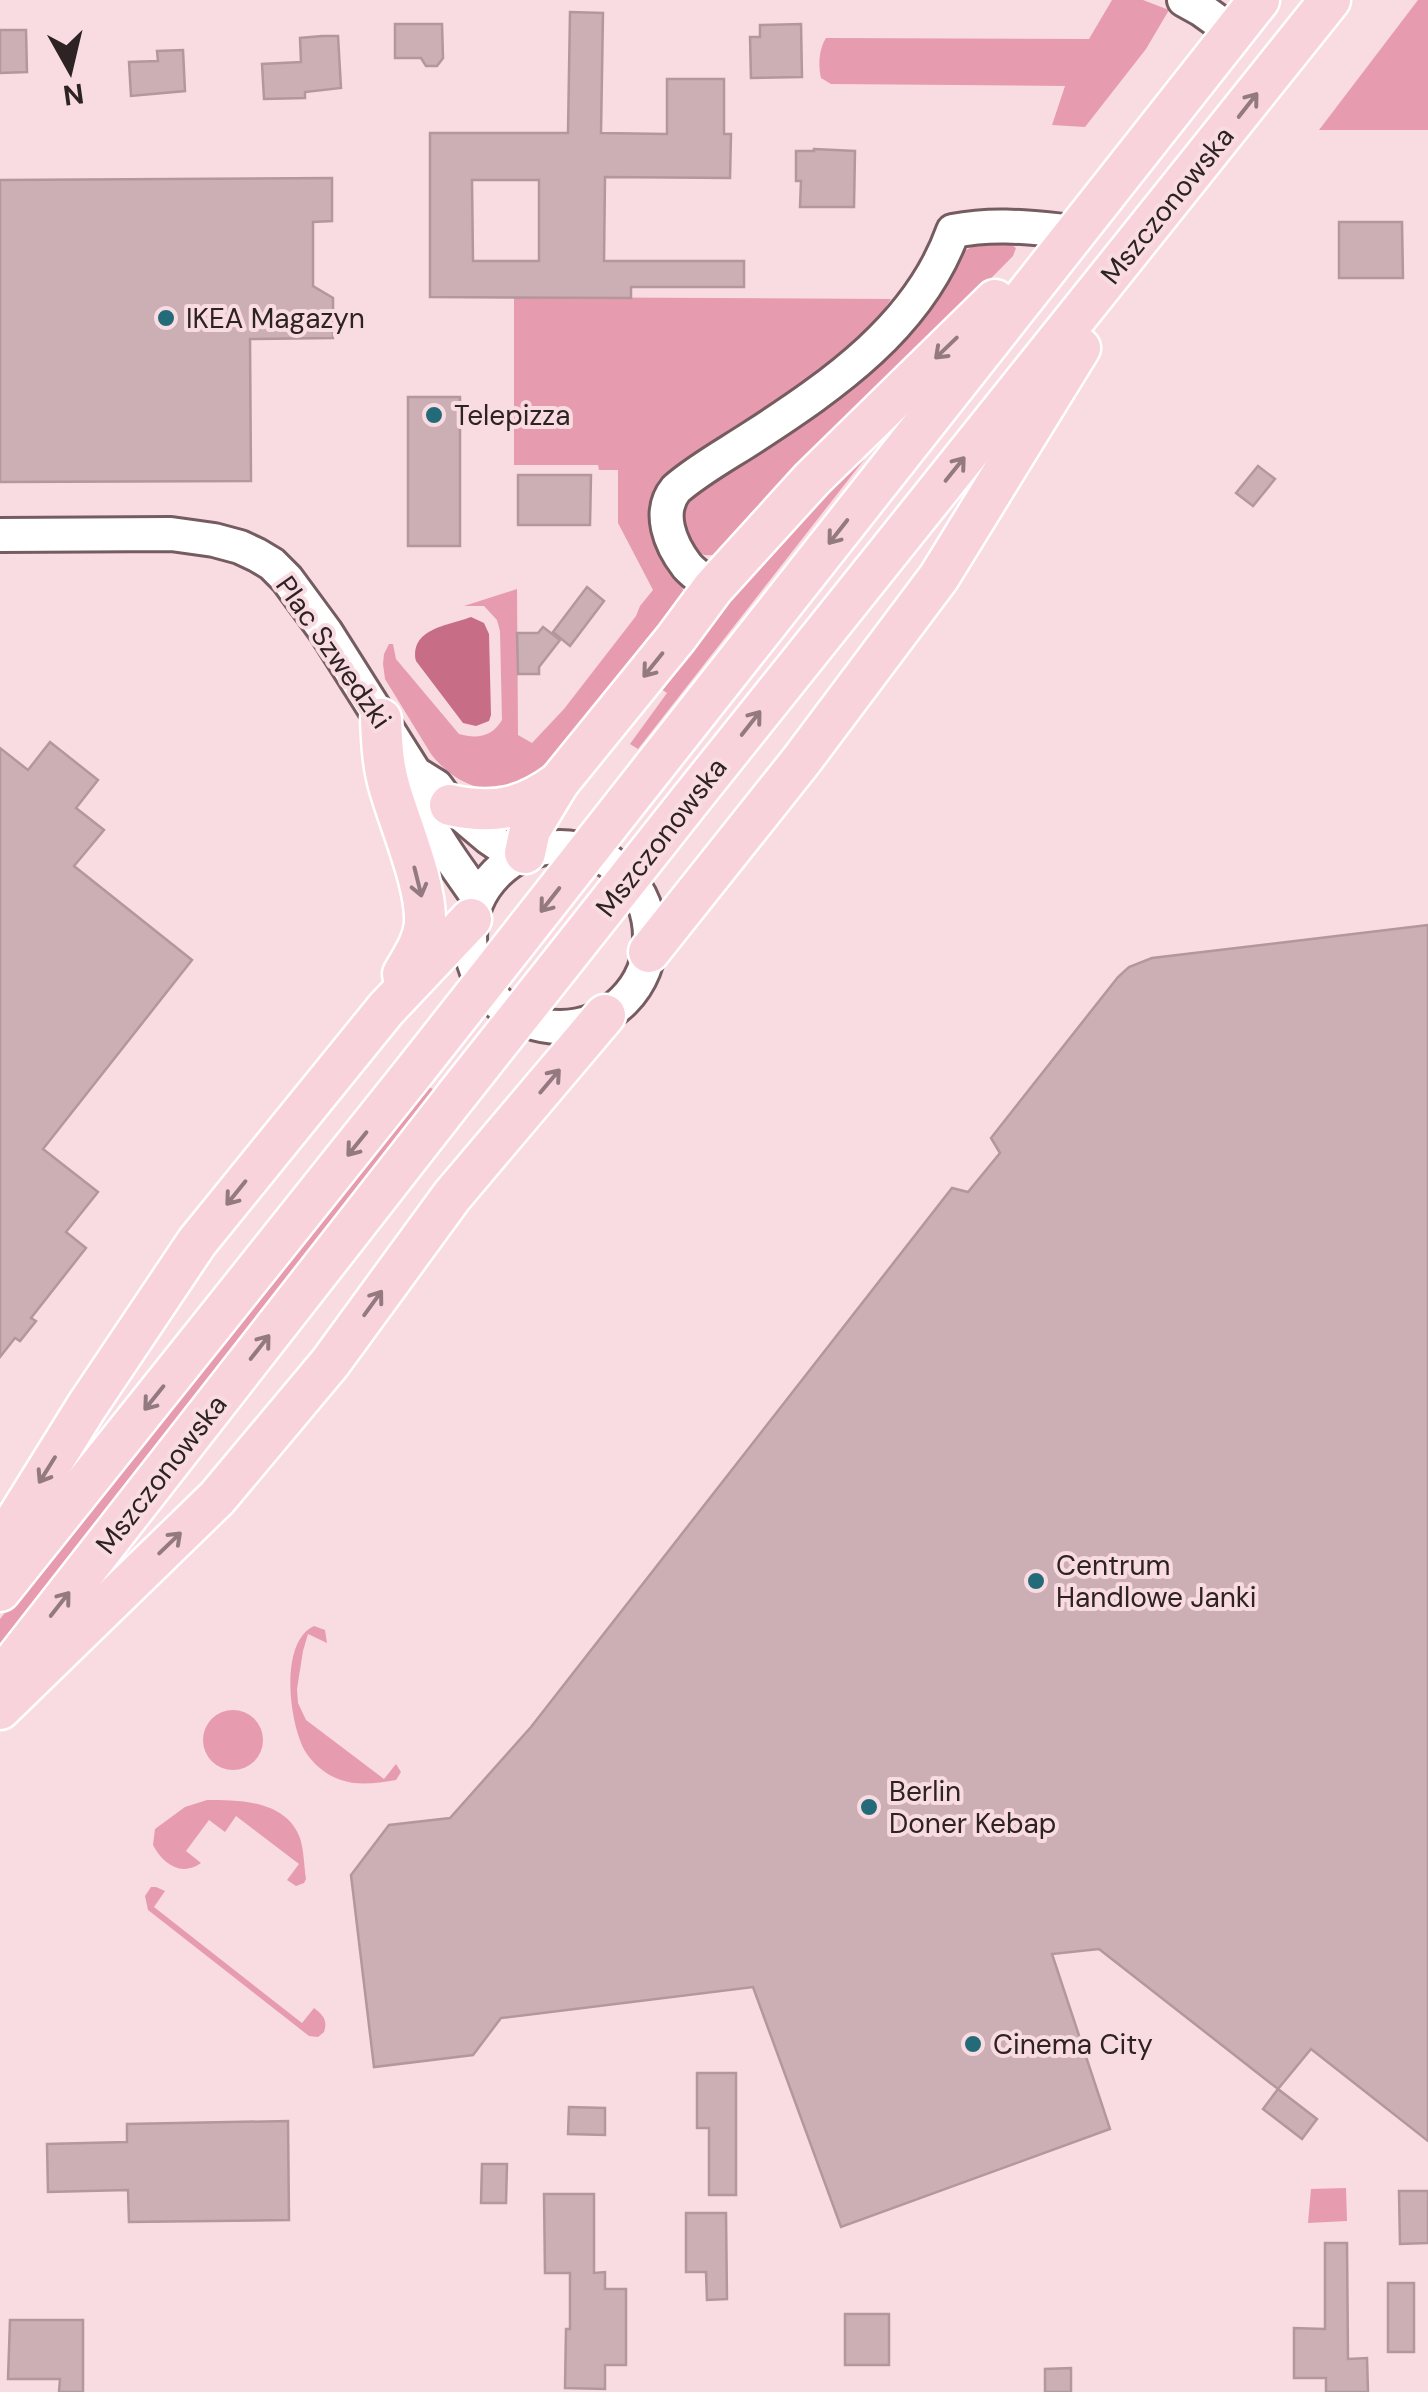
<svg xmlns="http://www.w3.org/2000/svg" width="1428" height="2392" viewBox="0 0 1428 2392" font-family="'DM Sans',sans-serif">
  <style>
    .green { fill: #e69cae }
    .water { fill: #c86d86 }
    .building { fill: #cbafb5; stroke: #b3979d; stroke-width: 2.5; fill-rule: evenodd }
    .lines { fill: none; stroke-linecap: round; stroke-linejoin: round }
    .minor-casing { stroke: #755c61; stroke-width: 38 }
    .major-casing { stroke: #fff; stroke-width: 45 }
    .minor { stroke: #fff; stroke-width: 32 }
    .major { stroke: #f9d3dc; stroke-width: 40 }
    .major-bridge-casing { stroke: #fff; stroke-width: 45; stroke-linecap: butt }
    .major-bridge { stroke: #f9d3dc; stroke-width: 40 }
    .oneway { stroke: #937a80 }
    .poi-dot { fill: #246b79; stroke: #f9dbe2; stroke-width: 4 }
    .labels { text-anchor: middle; stroke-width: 8; stroke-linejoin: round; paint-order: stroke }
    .street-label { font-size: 28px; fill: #2d2224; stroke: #f9dbe2 }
    .poi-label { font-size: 28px; fill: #2d2224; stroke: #f9dbe2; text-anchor: start }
  </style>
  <rect width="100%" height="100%" fill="#f9dbe2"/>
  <g class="green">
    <path d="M 1112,0 L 1143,0 L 1169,10 L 1146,49 L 1085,127 L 1052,125 L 1065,86 L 831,84 L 821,78 C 818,65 819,49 826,38 L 1089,39 Z"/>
    <path d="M 1418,0 L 1428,0 L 1428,130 L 1319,130 Z"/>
    <path d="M 992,236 L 1006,241 L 1016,248 L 1013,256 L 940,330 L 819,442 L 724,550 C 705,563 692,550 680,536 L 683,503 L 904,329 L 937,297 L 955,256 Z"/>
    <path d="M 514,297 L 891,299 L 862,342 L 653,505 C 639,549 688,562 683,601 L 573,745 C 550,754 547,766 529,778 C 493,801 455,785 431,754 L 385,679 L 383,664 L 384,654 L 389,644 L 393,644 L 396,659 L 459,734 C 477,739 492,737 502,720 L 500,631 L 497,620 L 484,606 L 464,606 L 517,589 L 518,735 L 532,743 L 564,709 L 636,616 L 640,606 L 653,590 L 618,523 L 618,470 L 599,470 L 598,465 L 514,465 Z"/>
    <path d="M 888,429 L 638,749 L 630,744 L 667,693 L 655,685 L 813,490 Z"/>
    <path d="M 428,1086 L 439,1093 L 0,1648 L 0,1619 Z"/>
    <path d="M 314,1626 L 325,1630 L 327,1643 L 308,1634 L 303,1651 L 297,1689 L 298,1703 L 306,1720 L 384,1779 L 396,1764 L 401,1772 L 396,1780 C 378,1783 358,1786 341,1780 C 327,1776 312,1763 305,1751 C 289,1723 279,1642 314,1626 Z"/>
    <circle cx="233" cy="1740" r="30"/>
    <path d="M 207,1800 C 239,1800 286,1800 300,1838 C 304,1851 304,1866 306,1879 L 304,1883 L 296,1886 L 287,1880 L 299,1864 L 236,1816 L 225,1832 L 209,1820 L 186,1851 L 201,1863 C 181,1877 163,1864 153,1845 L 155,1829 L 185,1807 Z"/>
    <path d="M 151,1887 L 156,1887 L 165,1891 L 154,1907 L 302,2023 L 314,2008 C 323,2015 328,2020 324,2032 L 318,2037 L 309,2036 L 148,1910 L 145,1896 Z"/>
    <path d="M 1346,2188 L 1347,2221 L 1308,2223 L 1311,2189 Z"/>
  </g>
  <path class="water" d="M 471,617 L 484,623 L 489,634 L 491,715 L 489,721 L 476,726 L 463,723 L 416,661 C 410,629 446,626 471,617 Z"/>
  <g class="building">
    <path d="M 570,12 L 603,13 L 601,133 L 667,134 L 667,79 L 724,79 L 724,134 L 731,134 L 730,178 L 605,177 L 604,261 L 744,261 L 744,287 L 631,287 L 631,298 L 430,297 L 430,133 L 568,133 ZM 472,180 L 539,180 L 539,261 L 473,261 Z"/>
    <path d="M 395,24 L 442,24 L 443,58 L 437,66 L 426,66 L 421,58 L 395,58 Z"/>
    <path d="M 801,24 L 802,77 L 751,78 L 750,37 L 760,37 L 760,25 Z"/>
    <path d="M 0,30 L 26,30 L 27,72 L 0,73 Z"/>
    <path d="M 322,36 L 338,36 L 341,88 L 305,92 L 305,98 L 264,99 L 262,64 L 301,62 L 300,38 Z"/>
    <path d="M 183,50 L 185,91 L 131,96 L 129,62 L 158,61 L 157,51 Z"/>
    <path d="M 814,149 L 855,151 L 854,207 L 800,207 L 801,181 L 796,181 L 796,151 L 814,151 Z"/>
    <path d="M 332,178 L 332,221 L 313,222 L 313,286 L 333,298 L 333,338 L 250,339 L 251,481 L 0,482 L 0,180 Z"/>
    <path d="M 1339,222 L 1402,222 L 1403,278 L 1339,278 Z"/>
    <rect x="408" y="397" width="52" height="149"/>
    <path d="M 1258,466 L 1275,479 L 1253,506 L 1236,493 Z"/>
    <path d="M 518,475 L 591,475 L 590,525 L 518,525 Z"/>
    <path d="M 587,587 L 604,601 L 570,646 L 553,632 Z"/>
    <path d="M 543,627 L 560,640 L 539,667 L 539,674 L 518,674 L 517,633 L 538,633 Z"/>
    <path d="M 50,742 L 98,780 L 76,808 L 104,830 L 74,866 L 192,960 L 43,1149 L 98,1192 L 66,1232 L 86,1248 L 31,1318 L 36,1321 L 20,1341 L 15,1338 L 0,1357 L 0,748 L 28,770 Z"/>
    <path d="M 1428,925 L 1428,2141 L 1311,2049 L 1278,2089 L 1317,2119 L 1302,2139 L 1263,2109 L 1278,2089 L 1099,1949 L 1052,1954 L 1110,2129 L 841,2227 L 753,1987 L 501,2018 L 473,2055 L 374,2067 L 351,1875 L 389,1825 L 450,1818 L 531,1727 L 952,1188 L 968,1192 L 1000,1153 L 991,1138 L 1118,977 L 1129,967 L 1152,958 Z"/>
    <path d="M 697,2073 L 736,2073 L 736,2195 L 709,2195 L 709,2128 L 697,2128 Z"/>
    <path d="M 569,2107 L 605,2108 L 605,2135 L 568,2134 Z"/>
    <path d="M 288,2121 L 289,2220 L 129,2222 L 128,2190 L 48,2192 L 47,2144 L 127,2142 L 127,2124 Z"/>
    <path d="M 482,2164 L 507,2164 L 506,2203 L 481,2203 Z"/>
    <path d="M 1399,2191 L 1428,2191 L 1428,2243 L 1400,2244 Z"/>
    <path d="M 544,2194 L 594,2194 L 594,2273 L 605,2272 L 605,2289 L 626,2289 L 626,2365 L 605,2365 L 605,2389 L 565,2388 L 566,2329 L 570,2329 L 570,2273 L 545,2273 Z"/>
    <path d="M 686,2213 L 726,2213 L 727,2299 L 707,2300 L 706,2272 L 686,2272 Z"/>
    <path d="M 1325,2243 L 1347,2243 L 1348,2359 L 1367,2358 L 1368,2392 L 1326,2392 L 1326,2378 L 1294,2378 L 1294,2328 L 1325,2329 Z"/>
    <rect x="1388" y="2283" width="26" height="69"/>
    <rect x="845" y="2314" width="44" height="51"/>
    <path d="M 10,2320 L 83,2320 L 83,2392 L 59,2392 L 60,2379 L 8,2379 Z"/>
    <path d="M 1071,2368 L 1071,2392 L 1045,2392 L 1045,2369 Z"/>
  </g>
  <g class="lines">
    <g class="minor-casing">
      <g id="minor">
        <path d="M 1184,0 L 1202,10 L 1234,33"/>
        <path d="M 0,535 L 171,534 L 214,540 L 240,547 L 257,555 L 272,564 L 287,579 L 326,632 L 415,773 L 436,786 L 450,805 L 489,838 L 517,857"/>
        <path d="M 713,588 C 705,581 694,574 687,566 C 670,544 657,512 676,489 C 699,469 727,454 753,437 C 833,385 919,326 953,231 C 993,223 1025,227 1065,231"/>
        <path d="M 415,773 C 416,819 454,861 478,898"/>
        <circle cx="560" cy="937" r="90"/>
      </g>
    </g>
    <g class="major-casing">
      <g id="major">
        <path d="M 381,719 C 382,743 383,766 390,789 C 401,827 427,886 425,924 C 423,943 412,958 403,974"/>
        <path d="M 653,768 L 1259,0"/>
        <path d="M 691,799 L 1330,0"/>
        <path d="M 450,805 C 494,815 524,808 559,782"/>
        <path d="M 525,853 L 530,830 L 559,782 L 676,638 L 713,588 L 812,479 L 995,300"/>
        <path d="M 649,952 L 801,761 L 939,577 L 1080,348"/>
        <path d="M 0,1546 L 87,1406 L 197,1242 L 386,1009 L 471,919"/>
        <path d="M 0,1591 L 417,1068"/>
        <path d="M 2,1677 L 456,1096"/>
        <path d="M 0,1709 L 217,1498 L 330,1363 L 452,1196 L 605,1015"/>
      </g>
    </g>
    <use href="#minor" class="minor"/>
    <use href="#major" class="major"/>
    <g class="major-bridge-casing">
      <g id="major-bridge">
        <path d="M 417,1068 L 653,768"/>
        <path d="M 456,1096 L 691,799"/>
      </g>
    </g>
    <use href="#major-bridge" class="major-bridge"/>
  </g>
  <defs><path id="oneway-shaft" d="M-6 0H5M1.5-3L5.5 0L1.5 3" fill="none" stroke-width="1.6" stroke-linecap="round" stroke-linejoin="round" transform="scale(2.5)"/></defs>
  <g class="oneway">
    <use href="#oneway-shaft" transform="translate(1248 105) rotate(-52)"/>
    <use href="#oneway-shaft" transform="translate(946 348) rotate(136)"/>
    <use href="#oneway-shaft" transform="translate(955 469) rotate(-51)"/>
    <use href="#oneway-shaft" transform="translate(838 532) rotate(128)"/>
    <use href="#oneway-shaft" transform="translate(653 665) rotate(129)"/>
    <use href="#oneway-shaft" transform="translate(751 723) rotate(-52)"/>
    <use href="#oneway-shaft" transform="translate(418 882) rotate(76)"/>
    <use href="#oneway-shaft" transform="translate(550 900) rotate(128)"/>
    <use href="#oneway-shaft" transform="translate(550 1081) rotate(-50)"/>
    <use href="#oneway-shaft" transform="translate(357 1144) rotate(129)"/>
    <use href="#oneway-shaft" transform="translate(236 1193) rotate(129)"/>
    <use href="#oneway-shaft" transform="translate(373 1303) rotate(-54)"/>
    <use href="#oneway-shaft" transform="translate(260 1347) rotate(-52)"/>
    <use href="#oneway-shaft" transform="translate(154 1398) rotate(129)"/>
    <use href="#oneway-shaft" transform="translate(47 1470) rotate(122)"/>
    <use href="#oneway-shaft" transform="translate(170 1543) rotate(-44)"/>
    <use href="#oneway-shaft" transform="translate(60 1604) rotate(-52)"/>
  </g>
  <g class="poi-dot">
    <circle cx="166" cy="318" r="10"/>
    <circle cx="434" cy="415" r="10"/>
    <circle cx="1036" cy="1581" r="10"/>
    <circle cx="869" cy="1807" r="10"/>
    <circle cx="973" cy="2044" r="10"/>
  </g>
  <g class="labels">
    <g class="street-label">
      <text transform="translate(1167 205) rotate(-51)" y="10">Mszczonowska</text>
      <text transform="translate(334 652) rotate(55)" y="10">Plac Szwedzki</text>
      <text transform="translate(661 837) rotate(-52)" y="10">Mszczonowska</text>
      <text transform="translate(161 1474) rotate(-52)" y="10">Mszczonowska</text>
    </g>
    <g class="poi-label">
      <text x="186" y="328">IKEA Magazyn</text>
      <text x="454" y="425">Telepizza</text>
      <text x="1056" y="1575">Centrum<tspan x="1056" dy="32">Handlowe Janki</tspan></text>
      <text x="889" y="1801">Berlin<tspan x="889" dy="32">Doner Kebap</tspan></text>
      <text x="993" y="2054">Cinema City</text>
    </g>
  </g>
  <g transform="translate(70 70) rotate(172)" stroke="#f9dbe2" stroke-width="8" paint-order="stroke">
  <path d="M0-8L18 38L0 25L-18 38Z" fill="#2d2224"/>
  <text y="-15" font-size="28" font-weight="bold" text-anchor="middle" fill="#2d2224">N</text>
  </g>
</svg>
